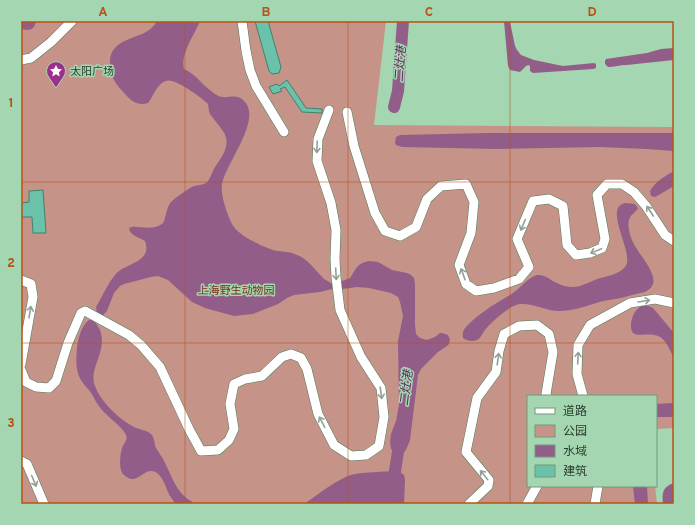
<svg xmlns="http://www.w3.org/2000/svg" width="695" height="525" viewBox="0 0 695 525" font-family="Overpass,'Noto Sans SC',sans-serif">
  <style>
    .green { fill: #c59388 }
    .water { fill: #935d8a }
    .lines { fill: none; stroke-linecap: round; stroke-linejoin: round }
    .river { stroke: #935d8a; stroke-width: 12 }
    .building { fill: #69c2a9; stroke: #3f826f }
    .minor-casing { stroke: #4d7d5c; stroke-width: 10 }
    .minor { stroke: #fff; stroke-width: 9 }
    .oneway { stroke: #949f98 }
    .grid { fill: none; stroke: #b85215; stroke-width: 1; stroke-opacity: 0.55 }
    .labels { text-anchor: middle; stroke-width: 3; stroke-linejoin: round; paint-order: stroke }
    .poi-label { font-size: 11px; fill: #2a3f31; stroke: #a3d6b1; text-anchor: start }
    .park-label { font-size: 11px; fill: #7f2816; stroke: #a3d6b1 }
    .water-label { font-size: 12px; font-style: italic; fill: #641f5b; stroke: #a3d6b1 }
    .neatline { fill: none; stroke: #b85215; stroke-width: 1.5 }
    .grid-label { font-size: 13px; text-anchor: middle; font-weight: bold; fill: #b85215 }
  </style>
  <rect width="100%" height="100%" fill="#a3d6b1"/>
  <path class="green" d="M 21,21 L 386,21 L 374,125 L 674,127 L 674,428 L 656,429 L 656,396 L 528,396 L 528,486 L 655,486 L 657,504 L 21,504 Z"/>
  <g class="water">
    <path d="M 21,21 L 36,21 C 34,30 30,31 21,29 Z"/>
    <path d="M 157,21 L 200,21 C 195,34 180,54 184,69 C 196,74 203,86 215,94 C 217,95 220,97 223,97 C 229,98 237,94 243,100 C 264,118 226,162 222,184 C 220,194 228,218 234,227 C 240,236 263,247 273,250 C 281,252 289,251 297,255 C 308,259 316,271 324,279 C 327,281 330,282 332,284 L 333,288 L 332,289 L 320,292 L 294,295 L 287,298 L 278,304 L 253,314 L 234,316 L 205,308 L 192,302 L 168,280 L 158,276 L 151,277 L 124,284 L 120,286 L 114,293 L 107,311 L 102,316 L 97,313 L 96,307 C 102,297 107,285 115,275 C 124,263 153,263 145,241 C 139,237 130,236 129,228 C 136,224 151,232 162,224 C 166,221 166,207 171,202 C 175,198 189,188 194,186 C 198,185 202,185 206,183 C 210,180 212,172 215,167 C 222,157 232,144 223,131 C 219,125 214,120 210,114 L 209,111 L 208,104 C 202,98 180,82 171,81 C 168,80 165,81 162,83 C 155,88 153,97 148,103 C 139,106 132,102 126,95 C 117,86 110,77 110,64 C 109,41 131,40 146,32 C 151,29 154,26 157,21 Z"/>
    <path d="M 504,21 L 510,22 L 515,46 L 517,50 L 521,55 L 534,60 L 563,66 L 594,63 L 596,64 L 596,68 L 593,69 L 533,73 L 530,71 L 530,67 L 529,65 L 526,66 L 520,72 L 510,70 L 508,66 Z"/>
    <path d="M 674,48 L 674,60 C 658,62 642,63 627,65 C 620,65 614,67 608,67 L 605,64 L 605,61 L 606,59 L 647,53 L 661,49 Z"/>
    <path d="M 488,133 L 674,133 L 674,151 L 646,149 L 600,147 L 497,149 L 402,147 L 396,145 L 395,143 L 396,137 L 400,135 Z"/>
    <path d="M 674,171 L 674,186 L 657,196 L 655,197 L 651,196 L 650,191 C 656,181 665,176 674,171 Z"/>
    <path d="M 625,203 L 635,204 L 638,208 C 636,212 630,215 629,220 C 627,228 631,239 635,246 C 640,255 659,276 652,286 C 651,288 647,291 645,292 C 642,293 639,293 636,294 C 631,295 626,297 621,298 C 615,299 609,300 603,301 C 589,305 574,311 559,311 C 546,311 534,303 520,304 C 511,304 490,323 485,330 C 482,334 481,338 477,340 C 472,342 467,341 463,338 C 462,334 463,330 466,327 C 475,317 488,308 500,301 C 504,298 509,296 513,293 C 519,289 530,276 537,275 C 545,274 550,280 557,283 C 564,287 573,288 580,286 C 586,284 592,281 597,279 C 607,276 618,275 625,267 C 636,255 602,208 625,203 Z"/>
    <path d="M 369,261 L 378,262 L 392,270 L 407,273 L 411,275 L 414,278 L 415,284 L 415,325 L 416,334 L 420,338 L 427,340 L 435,337 L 440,333 L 442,333 L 448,335 L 450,340 L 449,344 L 447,346 L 438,352 L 421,369 L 418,375 L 410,440 L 406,450 L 400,456 L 391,449 L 390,442 L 391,434 L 396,421 L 399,405 L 398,341 L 403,316 L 400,302 L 398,297 L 391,293 L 369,288 L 357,287 L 342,289 L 339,283 L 342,281 L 350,278 C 357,268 356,264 369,261 Z"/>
    <path d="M 642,306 L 649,306 L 653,308 L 674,333 L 674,358 C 670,351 667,341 660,337 C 652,332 637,337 633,333 C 628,326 633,309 642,306 Z"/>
    <path d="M 89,320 L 93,320 C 96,323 98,326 100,330 C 108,352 88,368 95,386 C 100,401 120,420 134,427 C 140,430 147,430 151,434 C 155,438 154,444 156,448 C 159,453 162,457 164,461 C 174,480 176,494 196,504 L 175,504 C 174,501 172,499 170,496 C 166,489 164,478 157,473 C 144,464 138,488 124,475 C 118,470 120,452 123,446 C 125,441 128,440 126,435 C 123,428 112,420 107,415 C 97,406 96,400 89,390 C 87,388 85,386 83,383 C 75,373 76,360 77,348 C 78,339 81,326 89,320 Z"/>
    <path d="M 674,403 L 674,417 L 656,417 L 656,404 Z"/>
    <path d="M 395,471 L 400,472 L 404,475 L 405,480 L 404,504 L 304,504 C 318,495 339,477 355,474 C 367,472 382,472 395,471 Z"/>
    <path d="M 674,483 L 674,504 L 663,504 C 662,493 662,487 674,483 Z"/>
    <path d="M 633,486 L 647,486 L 648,504 L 635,504 Z"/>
  </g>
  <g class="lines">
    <g class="river">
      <path d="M 394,107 L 398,91 L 403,21"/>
      <path d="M 391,504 L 395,471 L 400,439"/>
    </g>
  </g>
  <g class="building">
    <path d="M 255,21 L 268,21 L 281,67 L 279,73 L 272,74 L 269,71 Z"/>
    <path d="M 287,80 L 306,108 L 322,109 L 322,113 L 302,112 L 285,87 L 280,89 L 282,91 L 273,94 L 269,87 L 277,84 L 279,86 Z"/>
    <path d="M 43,190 L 46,233 L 33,233 L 32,217 L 21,217 L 21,203 L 29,202 L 29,191 Z"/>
  </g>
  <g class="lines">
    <g class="minor-casing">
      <g id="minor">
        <path d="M 242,21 L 246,51 L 250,70 L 256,86 L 284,132"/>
        <path d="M 21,60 L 31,58 L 51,42 L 72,21"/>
        <path d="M 347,112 L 354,146 L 375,213 L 385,231 L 400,236 L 416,227 L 427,199 L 441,186 L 466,184 L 474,202 L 471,233 L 459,265 L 466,284 L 476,291 L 494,288 L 519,279 L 529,267 L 517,239 L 533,201 L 549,199 L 563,206 L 567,245 L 576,255 L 590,253 L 602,248 L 605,239 L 597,195 L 607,184 L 622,184 L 634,192 L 646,206 L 665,235 L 674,241"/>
        <path d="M 21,280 L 31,284 L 33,297 L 21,364"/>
        <path d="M 21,370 L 26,382 L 36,387 L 49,388 L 56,381 L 68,343 L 81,313 L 85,311 L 129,335 L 141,345 L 160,367 L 189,429 L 201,451 L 218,450 L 229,440 L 234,429 L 230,404 L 234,384 L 245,379 L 262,376 L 282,357 L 291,354 L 301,358 L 307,369 L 318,414 L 334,445 L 351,456 L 366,455 L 379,446 L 384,417 L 381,388 L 361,357 L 340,310 L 336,277 L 335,259 L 336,230 L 331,203 L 317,161 L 318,139 L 329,110"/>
        <path d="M 583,396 L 577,374 L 578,345 L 590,325 L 630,303 L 655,299 L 674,303"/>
        <path d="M 21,461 L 27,464 L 44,504"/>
        <path d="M 469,504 L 488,486 L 489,480 L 466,452 L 477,398 L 496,372 L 499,351 L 504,334 L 519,326 L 537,325 L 549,334 L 553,352 L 546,394 L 547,396"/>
        <path d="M 527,504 L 537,486"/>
        <path d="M 595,504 L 598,486"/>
      </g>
    </g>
    <use href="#minor" class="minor"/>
  </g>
  <defs><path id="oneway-shaft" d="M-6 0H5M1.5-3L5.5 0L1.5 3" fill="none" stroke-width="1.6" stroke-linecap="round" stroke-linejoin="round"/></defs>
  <g class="oneway">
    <use href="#oneway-shaft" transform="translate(317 147) rotate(92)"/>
    <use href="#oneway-shaft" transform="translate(650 211) rotate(-123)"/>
    <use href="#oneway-shaft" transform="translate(523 225) rotate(113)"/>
    <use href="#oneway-shaft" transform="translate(596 251) rotate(158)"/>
    <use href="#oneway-shaft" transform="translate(336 274) rotate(87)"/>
    <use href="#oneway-shaft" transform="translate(463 274) rotate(-110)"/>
    <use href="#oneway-shaft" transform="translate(644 301) rotate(-9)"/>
    <use href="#oneway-shaft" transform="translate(30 312) rotate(-80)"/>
    <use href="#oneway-shaft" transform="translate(578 358) rotate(-87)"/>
    <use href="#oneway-shaft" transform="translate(498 359) rotate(-82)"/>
    <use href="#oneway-shaft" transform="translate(381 393) rotate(82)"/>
    <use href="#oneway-shaft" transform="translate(322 422) rotate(-118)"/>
    <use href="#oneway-shaft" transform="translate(484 475) rotate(-129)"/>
    <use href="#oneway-shaft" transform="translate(34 481) rotate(67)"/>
  </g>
  <path class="grid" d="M 185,21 L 185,504M 348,21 L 348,504M 510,21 L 510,504M 21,182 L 674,182M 21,343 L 674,343"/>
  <defs>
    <g id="sight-pin" transform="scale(1)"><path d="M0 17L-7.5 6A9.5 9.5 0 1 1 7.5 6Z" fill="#9c2e8e" stroke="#a3d6b1"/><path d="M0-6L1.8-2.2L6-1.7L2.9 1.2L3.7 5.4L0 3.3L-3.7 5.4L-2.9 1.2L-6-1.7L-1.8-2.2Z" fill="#fff"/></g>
  </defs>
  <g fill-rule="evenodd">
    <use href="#sight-pin" x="56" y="71"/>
  </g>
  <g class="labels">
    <g class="poi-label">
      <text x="70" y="75">太阳广场</text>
    </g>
    <g class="park-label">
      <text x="236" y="294">上海野生动物园</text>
    </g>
    <g class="water-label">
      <text transform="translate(400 64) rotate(-86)" y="4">二灶港</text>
      <text transform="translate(406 388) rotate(-83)" y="4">二灶港</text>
    </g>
  </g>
  <rect width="695" height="525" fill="none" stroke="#a3d6b1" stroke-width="44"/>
  <rect x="527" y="395" width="130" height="92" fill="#a3d6b1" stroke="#739a7e"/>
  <rect x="535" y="408" width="20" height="6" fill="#ffffff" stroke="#739a7e"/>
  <text x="563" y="415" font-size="12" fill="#2a3f31">道路</text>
  <rect x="535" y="425" width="20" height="12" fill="#c59388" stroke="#739a7e"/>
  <text x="563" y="435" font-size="12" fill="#2a3f31">公园</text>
  <rect x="535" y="445" width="20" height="12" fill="#935d8a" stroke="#739a7e"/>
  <text x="563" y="455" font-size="12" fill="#2a3f31">水域</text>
  <rect x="535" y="465" width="20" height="12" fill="#69c2a9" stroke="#739a7e"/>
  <text x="563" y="475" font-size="12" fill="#2a3f31">建筑</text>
  <rect x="22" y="22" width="651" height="481" class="neatline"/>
  <g class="grid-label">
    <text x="103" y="16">A</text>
    <text x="266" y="16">B</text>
    <text x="429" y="16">C</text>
    <text x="592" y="16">D</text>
    <text x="11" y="107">1</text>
    <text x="11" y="267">2</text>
    <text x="11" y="427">3</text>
  </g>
</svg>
